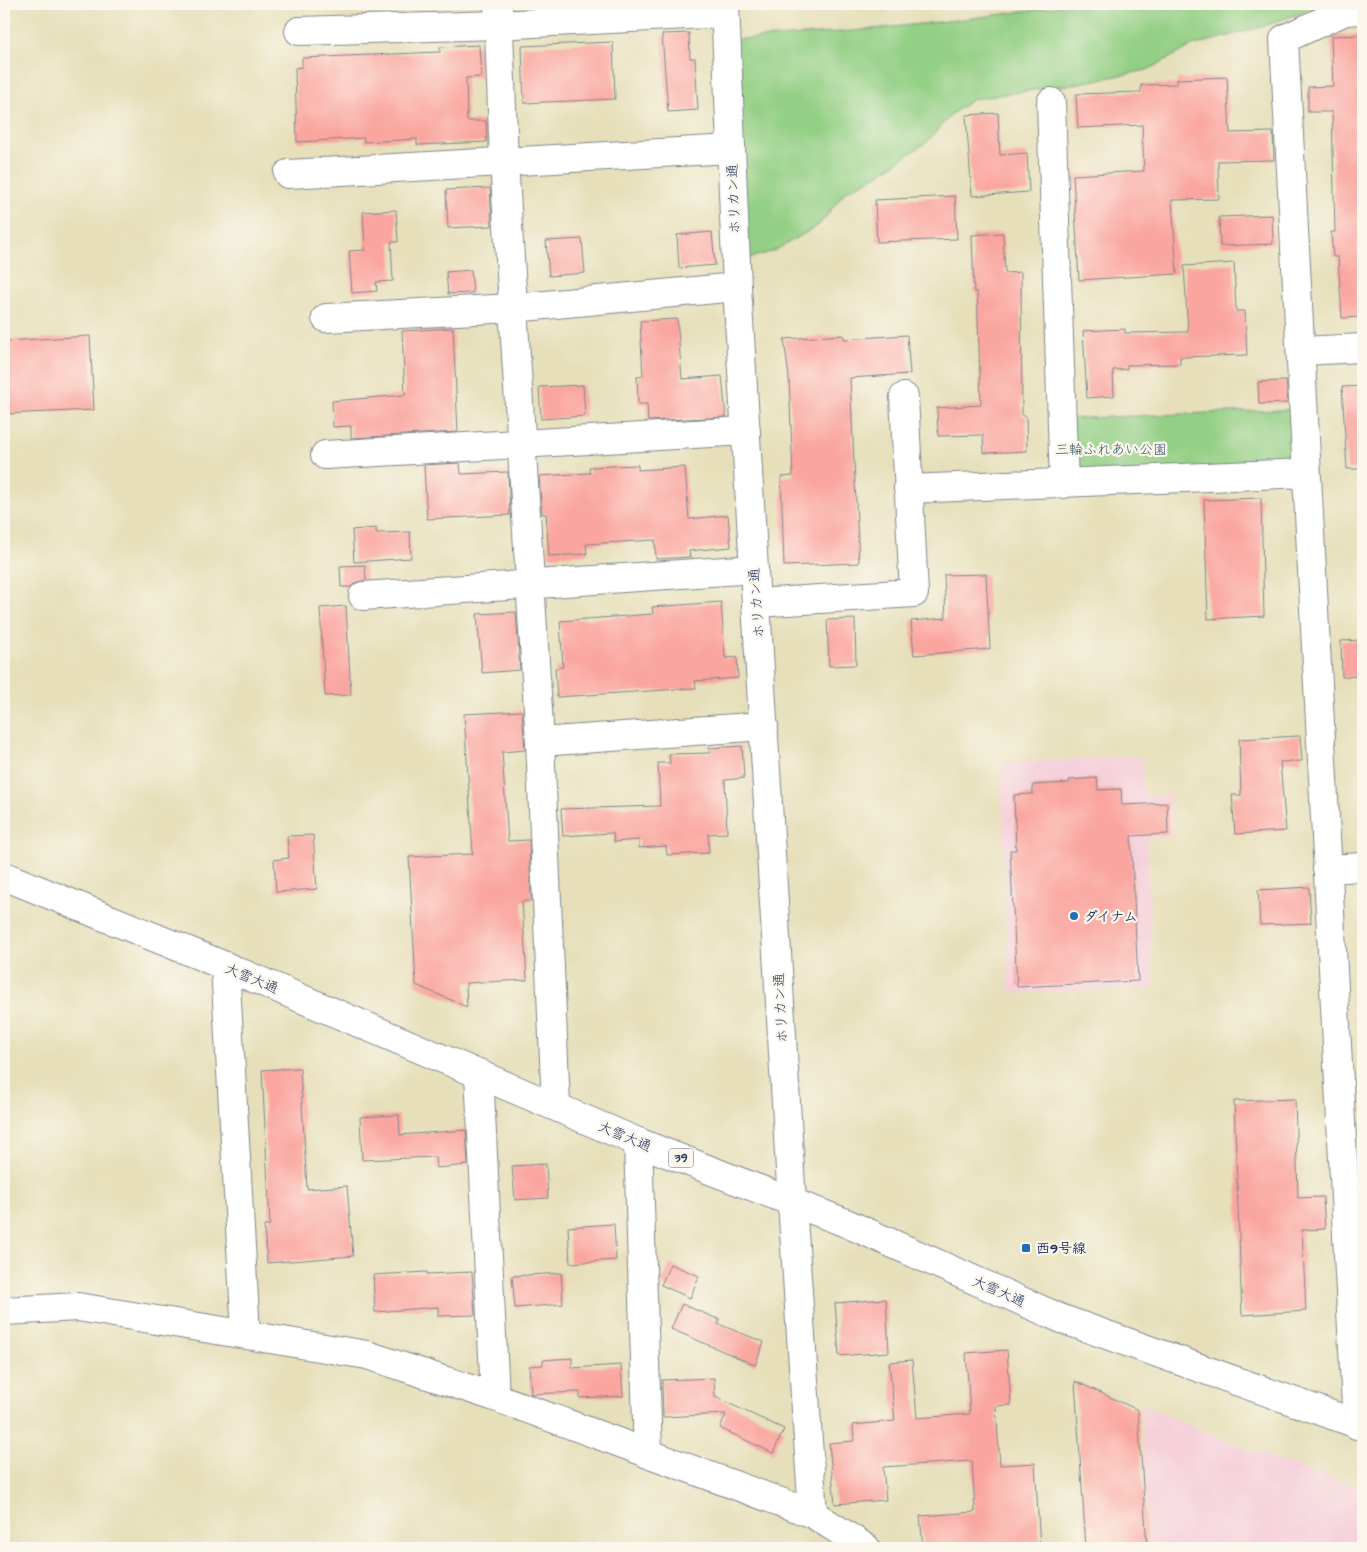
<svg xmlns="http://www.w3.org/2000/svg" width="1367" height="1552" viewBox="0 0 1367 1552" font-family="'Architects Daughter','Klee One',sans-serif">
  <style>
    .built { fill: #f5cfda }
    .green { fill: #93cf84; stroke: #577f71 }
    .building { fill: #faa59f }
    .lines { fill: none; stroke-linecap: round; stroke-linejoin: round }
    .minor-casing { stroke: #80878c; stroke-width: 30 }
    .highway-casing { stroke: #80878c; stroke-width: 30 }
    .minor { stroke: #fff; stroke-width: 28 }
    .highway { stroke: #fff; stroke-width: 28 }
    .poi-dot { fill: #1f6fb2; stroke: #fbf7ec; stroke-width: 2 }
    .labels { text-anchor: middle; stroke-width: 4.5; stroke-linejoin: round; paint-order: stroke }
    .shield { fill: #fbf7ec; stroke: #5e6b89; stroke-width: 1 }
    .shield-label { font-size: 12px; font-weight: bold; fill: #1b2f5e }
    .street-label { font-size: 14px; fill: #1b2f5e; stroke: #fbf7ec }
    .park-label { font-size: 14px; fill: #395768; stroke: #fbf7ec }
    .poi-label { font-size: 14px; font-weight: bold; fill: #1b2f5e; stroke: #fbf7ec; text-anchor: start }
  </style>
  <rect width="100%" height="100%" fill="#fbf7ec"/>
  <filter id="ink" filterUnits="userSpaceOnUse"><feTurbulence type="fractalNoise" baseFrequency=".02" numOctaves="2"/><feDisplacementMap in="SourceGraphic" scale="10" xChannelSelector="R" yChannelSelector="G"/><feConvolveMatrix kernelMatrix="1 2 1 2 8 2 1 2 1" color-interpolation-filters="sRGB"/></filter>
  <filter id="wash" filterUnits="userSpaceOnUse"><feTurbulence type="fractalNoise" baseFrequency=".0096" numOctaves="4" result="noise"/><feDisplacementMap in="SourceGraphic" scale="20" xChannelSelector="R" yChannelSelector="G"/><feGaussianBlur stdDeviation="1.12" result="paint"/><feColorMatrix in="noise" values="0 0 0 0 0 0 0 0 0 0 0 0 0 0 0 0 0 1.4 0 .05"/><feComposite in="paint" operator="in"/></filter>
  <g filter="url(#wash)">
    <rect width="100%" height="100%" fill="#e6dfba"/>
    <g class="built">
      <path d="M 1142,756 L 1143,796 L 1170,795 L 1172,836 L 1147,838 L 1153,988 L 1009,993 L 1001,763 Z"/>
      <path d="M 1141,1404 L 1219,1438 L 1300,1468 L 1363,1488 L 1363,1548 L 1148,1548 Z"/>
    </g>
    <g class="green">
      <path d="M 1075,4 L 1326,4 L 1261,27 L 1192,46 L 1147,70 L 1080,83 L 973,99 L 953,113 L 927,142 L 876,176 L 846,191 L 819,225 L 774,251 L 736,262 L 726,40 C 844,34 959,21 1075,4 Z"/>
      <path d="M 1304,409 L 1306,473 L 1064,484 L 1062,419 Z"/>
    </g>
    <g id="blocks">
      <g class="building">
        <path d="M 689,33 L 690,58 L 695,58 L 698,110 L 668,112 L 662,34 Z"/>
        <path d="M 1363,35 L 1363,317 L 1342,318 L 1338,257 L 1333,257 L 1331,232 L 1335,232 L 1332,112 L 1308,112 L 1308,87 L 1333,86 L 1331,36 Z"/>
        <path d="M 613,42 L 615,99 L 524,103 L 522,46 Z"/>
        <path d="M 479,45 L 481,77 L 466,78 L 467,121 L 486,121 L 487,142 L 417,145 L 417,139 L 364,142 L 364,138 L 297,142 L 295,68 L 302,67 L 302,58 L 440,52 L 440,47 Z"/>
        <path d="M 1227,77 L 1230,133 L 1273,132 L 1274,160 L 1218,161 L 1219,199 L 1172,200 L 1177,274 L 1079,280 L 1073,175 L 1144,171 L 1142,125 L 1078,128 L 1076,94 L 1141,92 L 1141,85 L 1177,84 L 1177,79 Z"/>
        <path d="M 998,113 L 1000,155 L 1027,153 L 1029,192 L 972,196 L 966,115 Z"/>
        <path d="M 490,188 L 492,226 L 448,228 L 446,190 Z"/>
        <path d="M 955,196 L 957,239 L 877,242 L 875,200 Z"/>
        <path d="M 396,210 L 398,242 L 391,242 L 393,281 L 376,282 L 377,291 L 352,293 L 349,251 L 365,250 L 363,212 Z"/>
        <path d="M 1272,215 L 1273,244 L 1220,246 L 1219,217 Z"/>
        <path d="M 712,232 L 715,265 L 679,268 L 677,235 Z"/>
        <path d="M 1003,233 L 1005,273 L 1021,272 L 1022,416 L 1026,416 L 1027,451 L 984,453 L 983,435 L 938,436 L 937,408 L 981,405 L 977,292 L 974,292 L 972,235 Z"/>
        <path d="M 582,239 L 585,273 L 549,276 L 546,241 Z"/>
        <path d="M 1234,263 L 1236,311 L 1245,311 L 1247,355 L 1180,357 L 1180,364 L 1127,365 L 1127,369 L 1113,370 L 1114,396 L 1087,398 L 1083,331 L 1125,329 L 1125,333 L 1188,332 L 1184,266 Z"/>
        <path d="M 471,270 L 473,293 L 448,294 L 446,272 Z"/>
        <path d="M 677,319 L 682,379 L 722,376 L 726,417 L 648,421 L 647,404 L 638,404 L 637,377 L 643,376 L 640,321 Z"/>
        <path d="M 453,328 L 458,432 L 351,438 L 351,426 L 333,427 L 332,401 L 405,395 L 402,331 Z"/>
        <path d="M 844,335 L 844,339 L 907,335 L 910,374 L 850,378 L 859,563 L 784,566 L 781,477 L 793,476 L 789,378 L 784,339 Z"/>
        <path d="M 90,336 L 94,410 L 4,414 L 4,341 Z"/>
        <path d="M 1286,381 L 1288,403 L 1259,404 L 1258,382 Z"/>
        <path d="M 583,385 L 585,416 L 541,419 L 539,387 Z"/>
        <path d="M 1363,386 L 1363,469 L 1347,469 L 1342,387 Z"/>
        <path d="M 460,463 L 461,474 L 508,472 L 510,515 L 427,519 L 424,465 Z"/>
        <path d="M 638,465 L 638,470 L 685,467 L 689,519 L 728,515 L 731,547 L 689,551 L 690,557 L 656,559 L 655,540 L 586,544 L 587,554 L 549,556 L 546,514 L 542,514 L 539,476 L 590,473 L 589,467 Z"/>
        <path d="M 1261,498 L 1264,616 L 1208,619 L 1204,500 Z"/>
        <path d="M 376,528 L 376,533 L 410,532 L 411,558 L 354,562 L 352,530 Z"/>
        <path d="M 365,565 L 366,580 L 355,583 L 351,587 L 341,587 L 340,566 Z"/>
        <path d="M 986,574 L 990,649 L 914,655 L 911,621 L 946,618 L 944,575 Z"/>
        <path d="M 721,602 L 725,658 L 737,657 L 738,678 L 695,681 L 696,688 L 557,697 L 555,668 L 563,667 L 560,621 L 653,614 L 652,607 Z"/>
        <path d="M 346,606 L 351,695 L 325,696 L 320,608 Z"/>
        <path d="M 516,612 L 520,670 L 482,673 L 477,614 Z"/>
        <path d="M 855,619 L 856,665 L 829,666 L 827,620 Z"/>
        <path d="M 1363,640 L 1363,676 L 1342,677 L 1341,641 Z"/>
        <path d="M 522,711 L 525,750 L 502,752 L 508,841 L 529,840 L 531,901 L 522,901 L 527,980 L 466,983 L 467,1007 L 416,985 L 409,857 L 473,854 L 464,714 Z"/>
        <path d="M 1300,736 L 1302,761 L 1280,762 L 1286,831 L 1235,834 L 1232,795 L 1241,795 L 1239,739 Z"/>
        <path d="M 742,746 L 744,778 L 725,780 L 727,833 L 708,834 L 709,853 L 667,855 L 666,846 L 639,848 L 639,840 L 614,842 L 613,833 L 563,836 L 561,809 L 660,806 L 658,763 L 670,763 L 669,754 L 710,753 L 709,748 Z"/>
        <path d="M 1097,778 L 1098,790 L 1121,789 L 1122,805 L 1167,803 L 1168,834 L 1131,836 L 1138,981 L 1017,987 L 1010,850 L 1016,850 L 1014,795 L 1033,794 L 1033,785 L 1069,783 L 1069,780 Z"/>
        <path d="M 313,835 L 317,889 L 276,892 L 274,860 L 289,858 L 287,836 Z"/>
        <path d="M 1309,887 L 1311,923 L 1260,925 L 1258,890 Z"/>
        <path d="M 300,1068 L 307,1189 L 347,1186 L 353,1256 L 267,1263 L 264,1226 L 270,1225 L 262,1070 Z"/>
        <path d="M 1295,1099 L 1298,1198 L 1323,1197 L 1325,1229 L 1302,1230 L 1306,1311 L 1242,1315 L 1234,1101 Z"/>
        <path d="M 399,1115 L 400,1135 L 466,1130 L 468,1165 L 436,1168 L 435,1157 L 362,1160 L 360,1117 Z"/>
        <path d="M 546,1164 L 548,1198 L 515,1200 L 512,1166 Z"/>
        <path d="M 614,1224 L 616,1260 L 570,1263 L 568,1227 Z"/>
        <path d="M 670,1264 L 699,1276 L 690,1298 L 661,1285 Z"/>
        <path d="M 427,1272 L 427,1274 L 472,1272 L 475,1315 L 438,1316 L 438,1307 L 375,1312 L 373,1275 Z"/>
        <path d="M 561,1273 L 563,1304 L 515,1308 L 512,1276 Z"/>
        <path d="M 886,1299 L 889,1352 L 839,1356 L 835,1303 Z"/>
        <path d="M 682,1304 L 720,1320 L 718,1324 L 764,1342 L 755,1365 L 671,1329 Z"/>
        <path d="M 1007,1350 L 1011,1405 L 996,1406 L 1000,1465 L 1035,1463 L 1040,1548 L 923,1548 L 920,1516 L 975,1512 L 972,1461 L 883,1467 L 886,1500 L 835,1504 L 829,1443 L 854,1441 L 853,1425 L 895,1421 L 889,1362 L 912,1360 L 917,1418 L 970,1414 L 966,1353 Z"/>
        <path d="M 572,1358 L 572,1368 L 621,1365 L 623,1396 L 580,1398 L 580,1392 L 531,1394 L 529,1366 L 543,1365 L 543,1360 Z"/>
        <path d="M 714,1378 L 715,1397 L 784,1429 L 773,1453 L 720,1428 L 726,1414 L 663,1417 L 662,1380 Z"/>
        <path d="M 1075,1381 L 1138,1410 L 1147,1548 L 1086,1548 Z"/>
      </g>
    </g>
  </g>
  <g filter="url(#ink)">
    <use href="#blocks" fill-opacity="0" stroke="#80878c" stroke-width="1"/>
    <g class="lines">
      <g class="minor-casing">
        <g id="minor">
          <path d="M 498,4 L 504,161 L 540,742 L 556,1105"/>
          <path d="M 725,4 L 737,287 L 792,1203 L 813,1514"/>
          <path d="M 299,31 L 499,25 L 725,13"/>
          <path d="M 1051,102 L 1064,484"/>
          <path d="M 288,174 L 731,149"/>
          <path d="M 326,318 L 513,308 L 737,287"/>
          <path d="M 1302,351 L 1363,348"/>
          <path d="M 325,455 L 746,431"/>
          <path d="M 908,489 L 1306,473"/>
          <path d="M 363,596 L 754,569"/>
          <path d="M 756,603 L 914,593 L 904,397"/>
          <path d="M 540,742 L 764,726"/>
          <path d="M 1327,869 L 1363,867"/>
          <path d="M 225,966 L 246,1334"/>
          <path d="M 479,1073 L 495,1397"/>
          <path d="M 638,1142 L 648,1454"/>
          <path d="M 4,1311 L 78,1307 L 367,1355 L 495,1397 L 813,1514 L 866,1548"/>
          <path d="M 1357,1425 L 1284,39 L 1345,11 L 1363,10"/>
        </g>
      </g>
      <g class="highway-casing">
        <path id="highway" d="M 4,876 L 225,966 L 638,1142 L 846,1223 L 1062,1319 L 1363,1426"/>
      </g>
      <use href="#minor" class="minor"/>
      <use href="#highway" class="highway"/>
    </g>
  </g>
  <g class="poi-dot">
    <circle cx="1074" cy="916" r="5"/>
    <rect x="1021" y="1243" width="10" height="10" rx="2.5"/>
  </g>
  <g class="labels">
    <rect class="shield" x="668.5" y="1148.5" width="25" height="19" rx="4"/>
    <g class="shield-label">
      <text x="681" y="1162">39</text>
    </g>
    <g class="street-label">
      <text transform="translate(733 199) rotate(-92)" y="5">ホリカン通</text>
      <text transform="translate(756 603) rotate(-94)" y="5">ホリカン通</text>
      <text transform="translate(252 978) rotate(23)" y="5">大雪大通</text>
      <text transform="translate(780 1008) rotate(-93)" y="5">ホリカン通</text>
      <text transform="translate(625 1136) rotate(23)" y="5">大雪大通</text>
      <text transform="translate(999 1291) rotate(24)" y="5">大雪大通</text>
    </g>
    <g class="park-label">
      <text x="1111" y="454">三輪ふれあい公園</text>
    </g>
    <g class="poi-label">
      <text x="1084" y="921">ダイナム</text>
      <text x="1036" y="1253">西9号線</text>
    </g>
  </g>
  <rect width="1367" height="1552" fill="none" stroke="#fbf7ec" stroke-width="20"/>
</svg>
